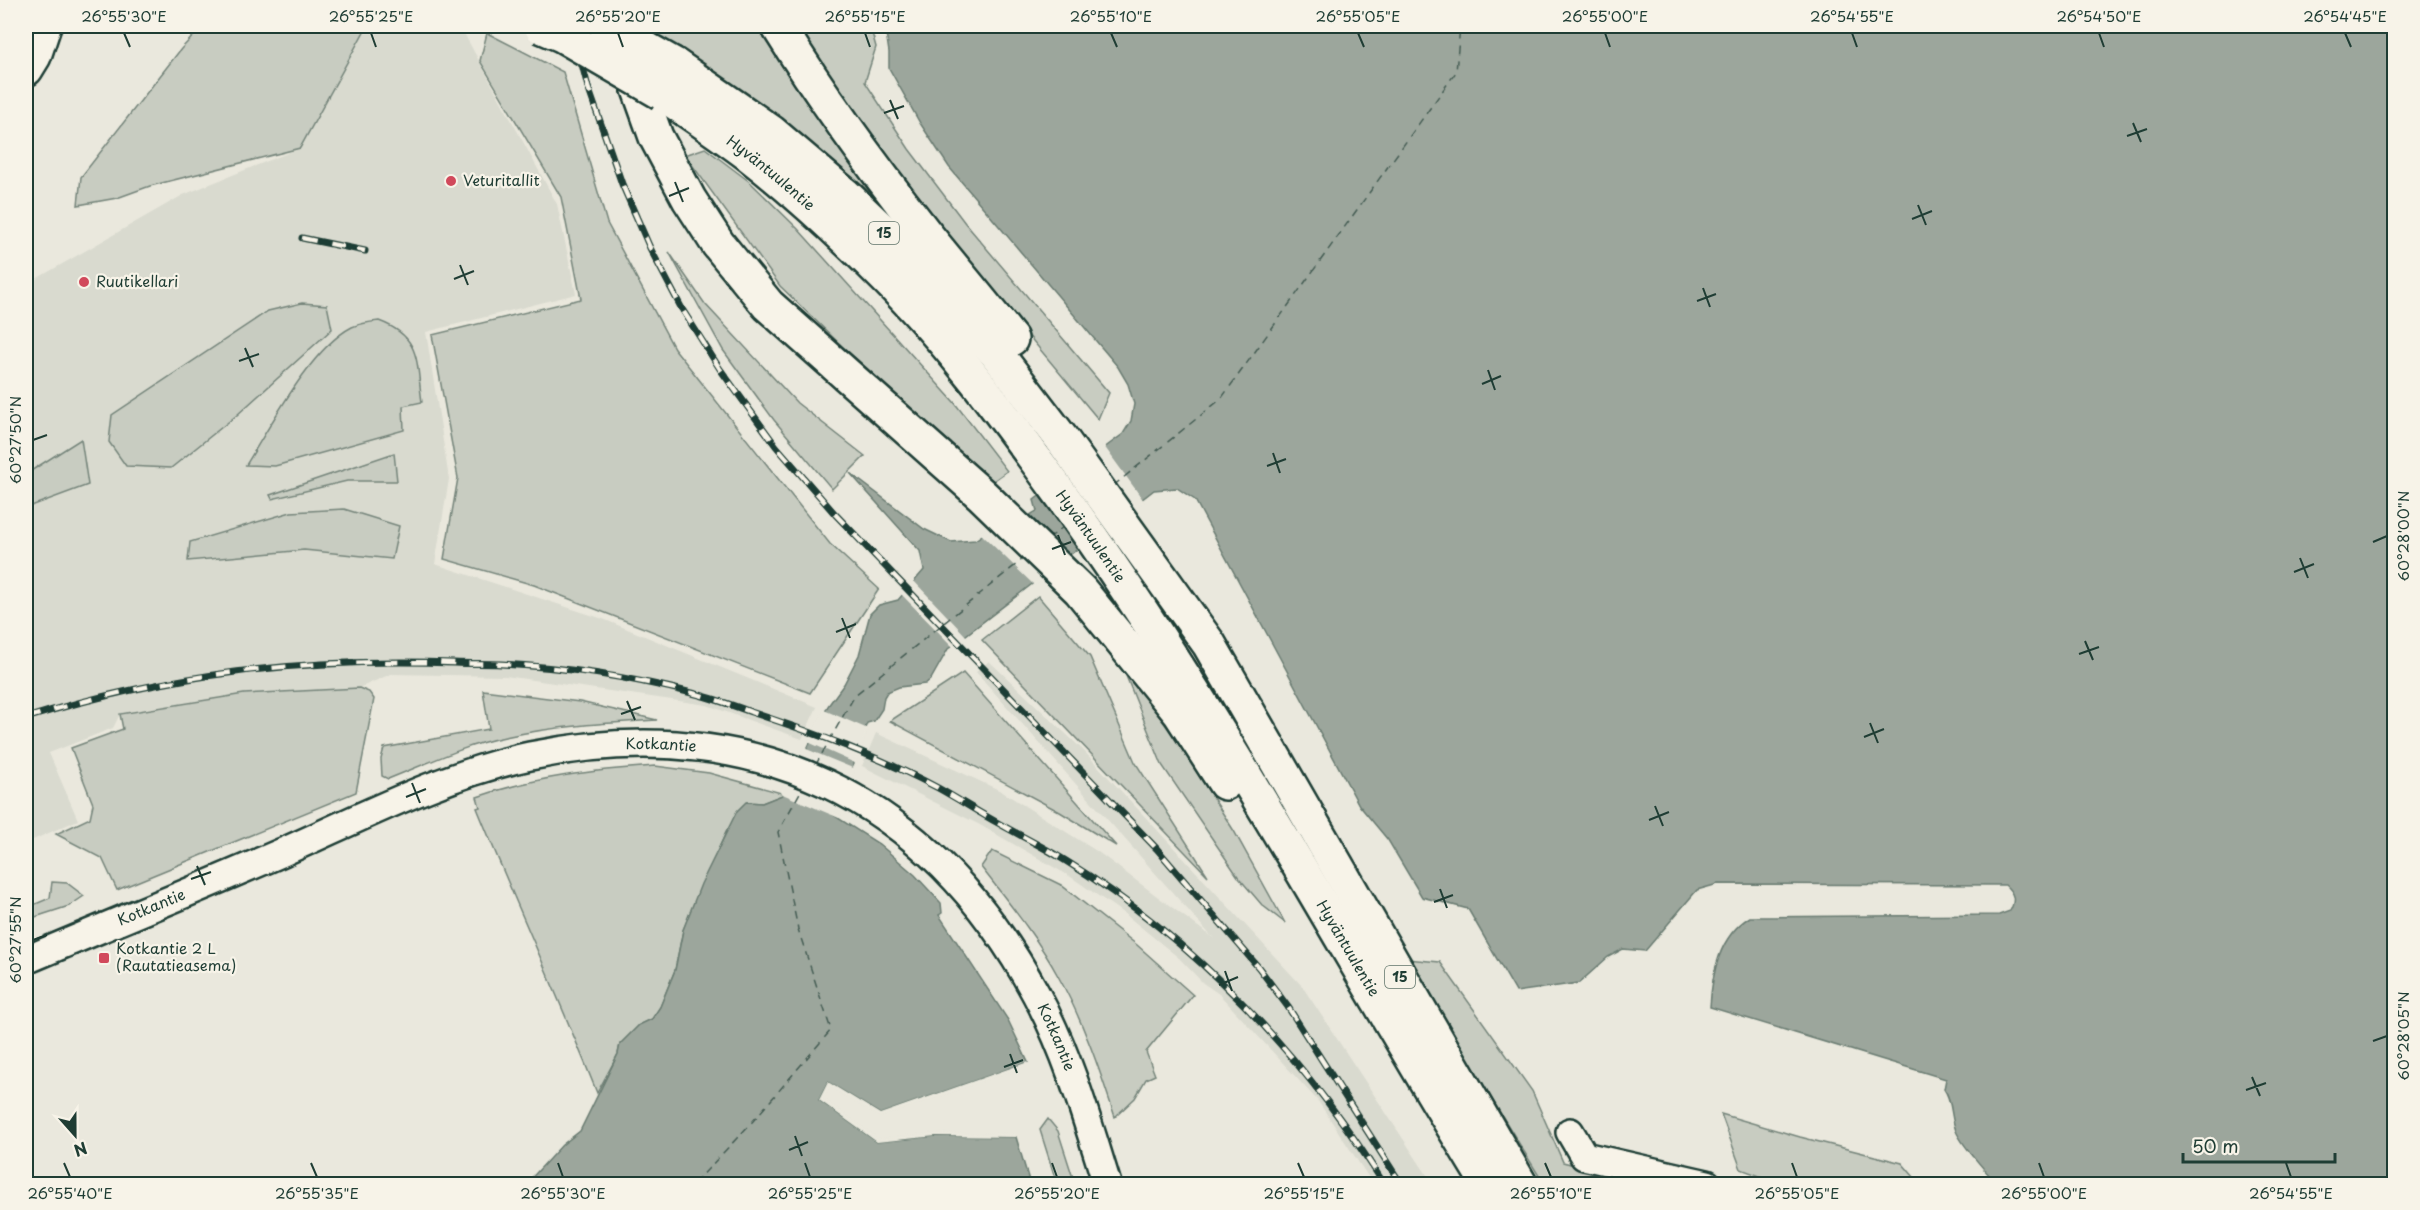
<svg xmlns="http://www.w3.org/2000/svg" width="2420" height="1210" viewBox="0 0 2420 1210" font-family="'Playpen Sans',sans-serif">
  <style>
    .built { fill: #d9dacf }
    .green { fill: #c8ccc1; stroke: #74847a; stroke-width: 1.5 }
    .water { fill: #9ca69c; stroke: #6a7c72; stroke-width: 1.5 }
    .pier { fill: #eae8dd }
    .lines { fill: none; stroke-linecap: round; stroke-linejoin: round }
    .ferry { stroke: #445c53; stroke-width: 1.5; stroke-dasharray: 8 6; stroke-linecap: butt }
    .minor-casing { stroke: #1f3d34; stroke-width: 32 }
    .major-casing { stroke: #1f3d34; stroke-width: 38 }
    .highway-casing { stroke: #1f3d34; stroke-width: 38 }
    .minor { stroke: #f7f3e8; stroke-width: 27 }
    .major { stroke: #f7f3e8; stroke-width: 33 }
    .highway { stroke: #f7f3e8; stroke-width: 33 }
    .rail-casing { stroke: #1f3d34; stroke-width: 7 }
    .rail { stroke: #f7f3e8; stroke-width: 4.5; stroke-dasharray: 14; stroke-linecap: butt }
    .highway-bridge-casing { stroke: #1f3d34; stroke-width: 38; stroke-linecap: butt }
    .highway-bridge { stroke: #f7f3e8; stroke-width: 33 }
    .ticks { fill: none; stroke: #1f3d34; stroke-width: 2 }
    .poi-dot { fill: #d1495b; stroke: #f7f3e8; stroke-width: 2 }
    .labels { text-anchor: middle; stroke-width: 4.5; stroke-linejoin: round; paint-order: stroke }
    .shield { fill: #f7f3e8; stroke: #60746a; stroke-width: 1.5 }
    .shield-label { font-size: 14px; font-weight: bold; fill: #1f3d34 }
    .street-label { font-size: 15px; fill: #1f3d34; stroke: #f7f3e8 }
    .poi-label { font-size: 15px; fill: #1f3d34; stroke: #f7f3e8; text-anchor: start }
    .neatline { fill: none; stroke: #1f3d34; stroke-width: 2 }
    .ticks-label { font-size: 15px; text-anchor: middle; fill: #1f3d34 }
  </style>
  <rect width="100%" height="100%" fill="#eae8dd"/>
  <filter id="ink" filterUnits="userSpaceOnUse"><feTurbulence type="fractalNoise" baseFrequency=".0167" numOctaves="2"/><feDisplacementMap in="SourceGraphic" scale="12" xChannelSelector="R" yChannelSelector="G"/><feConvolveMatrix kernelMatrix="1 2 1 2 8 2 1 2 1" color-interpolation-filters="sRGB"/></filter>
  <g filter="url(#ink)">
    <g class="built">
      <path d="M 367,26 L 460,26 L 557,204 L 576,294 L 426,332 L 449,479 L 435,564 L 603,619 L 817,707 L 802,739 L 707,705 L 505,676 L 391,674 L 359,688 L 244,694 L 120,714 L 113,728 L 49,753 L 78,820 L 26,843 L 26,289 L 36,279 L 183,195 L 300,148 Z"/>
      <path d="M 989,661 L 1083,750 L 1302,986 L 1433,1184 L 1373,1184 L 1318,1101 L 1219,994 L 1203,983 L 1179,958 L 1126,915 L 1071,877 L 980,825 L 862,766 L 876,733 L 1001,791 L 1098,852 L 1213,938 L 976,672 Z"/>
    </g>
    <g class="green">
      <path d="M 203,26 L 367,26 L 300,148 L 150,186 L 117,198 L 78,205 L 81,177 L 181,49 Z"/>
      <path d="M 641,26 L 756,26 L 804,99 L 878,198 L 761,103 Z"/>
      <path d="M 792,26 L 870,26 L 876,47 L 865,82 L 909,149 L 965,223 L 1109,393 L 1098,419 L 924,210 Z"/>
      <path d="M 487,33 L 563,72 L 607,223 L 674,348 L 830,544 L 879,589 L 810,693 L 534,585 L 444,559 L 458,478 L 432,335 L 581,299 L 561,197 L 480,61 Z"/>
      <path d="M 705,148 L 750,182 L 798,229 L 954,402 L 1007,471 L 993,481 L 842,346 L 780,286 L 685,155 Z"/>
      <path d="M 669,252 L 705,304 L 797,403 L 865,456 L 832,489 L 774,420 L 723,350 Z"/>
      <path d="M 302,303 L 327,305 L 332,329 L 237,415 L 171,468 L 126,466 L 109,442 L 112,415 L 268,311 Z"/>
      <path d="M 379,321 C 422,337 416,362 422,402 L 403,406 L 404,430 L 275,466 L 246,465 C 271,425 311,348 352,327 C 361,323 370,322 379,321 Z"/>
      <path d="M 81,439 L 88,485 L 26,508 L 26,474 Z"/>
      <path d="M 394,453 L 397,481 L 347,481 L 272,499 L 270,495 Z"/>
      <path d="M 344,509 L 399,526 L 392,559 L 304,550 L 188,561 L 190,542 L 291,512 Z"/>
      <path d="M 1038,596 L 1090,657 L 1135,762 L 1208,876 L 982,640 Z"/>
      <path d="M 1120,661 L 1177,741 L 1234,831 L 1285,923 L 1262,905 L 1239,878 L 1162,765 Z"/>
      <path d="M 963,673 L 1116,846 L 1060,812 L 890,721 Z"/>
      <path d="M 359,688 L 369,692 L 374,699 L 356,792 L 117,890 L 102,858 L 56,834 L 90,818 L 93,804 L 71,748 L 123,729 L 120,714 L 244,694 Z"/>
      <path d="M 483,690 L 580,702 L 657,720 C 606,723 555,726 505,737 C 465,745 426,764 388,779 L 382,776 L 381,759 L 384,748 L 489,729 Z"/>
      <path d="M 655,766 L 709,773 L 785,794 L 762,803 L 747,802 L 726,832 L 683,930 L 675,970 L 660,1007 L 652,1019 L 639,1025 L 620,1044 L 618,1054 L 597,1093 C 559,997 516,904 477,808 L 480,807 L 477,797 C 534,777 595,770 655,766 Z"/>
      <path d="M 992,851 L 1061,885 L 1137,945 L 1193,995 L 1146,1052 L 1155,1075 L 1146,1079 L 1135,1098 L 1115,1117 C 1100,1071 1082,1018 1058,976 C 1037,937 1008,902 981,867 Z"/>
      <path d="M 52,882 L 67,883 L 84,896 L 69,906 L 26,920 L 26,908 L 50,898 Z"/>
      <path d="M 1406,959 L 1440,962 L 1532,1091 L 1563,1162 L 1646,1184 L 1544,1184 Z"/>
      <path d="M 1721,1114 L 1800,1137 L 1902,1163 L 1920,1184 L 1781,1184 L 1741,1169 Z"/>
      <path d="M 1048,1119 L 1058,1131 L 1075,1184 L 1057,1184 L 1040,1130 Z"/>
    </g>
    <path class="water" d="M 885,26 L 2394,26 L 2394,1184 L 1997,1184 C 1985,1170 1965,1149 1957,1133 C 1950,1118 1953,1101 1944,1089 L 1946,1079 L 1710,1007 C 1712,973 1719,936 1750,917 L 1999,915 L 2010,911 C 2016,900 2014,893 2005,885 L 1718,884 L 1697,890 L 1645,951 L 1623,949 L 1608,957 L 1579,983 L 1516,992 L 1468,909 L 1422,897 L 1388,840 L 1359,805 L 1195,500 L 1177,488 L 1154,490 L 948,649 L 931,679 L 925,684 L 899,687 L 887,692 L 884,697 L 882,709 L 874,721 L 867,723 L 853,760 L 854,764 L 830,813 L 879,844 L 915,875 L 941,903 L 942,913 L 939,915 L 1008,1020 L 1028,1062 L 880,1114 L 828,1082 L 819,1100 L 877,1142 L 936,1136 L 1016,1137 L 1030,1184 L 526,1184 L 562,1145 L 580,1131 L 618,1054 L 620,1044 L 639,1025 L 652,1019 L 660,1007 L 675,970 L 683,930 L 701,884 L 737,811 L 746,802 L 762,803 L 785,794 L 828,706 L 844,684 L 859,655 L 870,614 L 879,605 L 898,600 L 924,570 L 920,551 L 850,473 L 924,529 L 951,542 L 975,540 L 1020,509 L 1025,518 L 1037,511 L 1034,500 L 1123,434 L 1131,421 L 1134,404 L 1128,384 L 1118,367 L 949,167 L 920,123 L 889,68 L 889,52 Z"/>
    <g class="pier">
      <path d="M 1104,446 L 1144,501 L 1081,549 L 1038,493 Z"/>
      <path d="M 1012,510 L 1065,561 L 1034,585 L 980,533 Z"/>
      <path d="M 912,579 L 967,637 L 954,648 L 900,593 Z"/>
      <path d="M 824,710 L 868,729 L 856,760 L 857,764 L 808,742 Z"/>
      <path d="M 804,748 L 855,769 L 834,812 L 841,816 L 839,818 L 780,793 Z"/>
      <path d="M 1028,1062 L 1027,1065 L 880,1117 L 829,1086 L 823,1099 L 878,1139 L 936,1133 L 1016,1134 L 1016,1137 L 936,1136 L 877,1142 L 819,1100 L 828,1082 L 880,1114 Z"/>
    </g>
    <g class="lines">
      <g class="ferry">
        <path d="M 1113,486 L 1221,399 L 1456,72 L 1460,26"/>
        <path d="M 1048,539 L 1063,527"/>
        <path d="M 815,766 L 855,695 L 1023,559"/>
        <path d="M 694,1184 L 753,1121 L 831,1030 L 798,929 L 778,832 L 802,789"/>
      </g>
      <g class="minor-casing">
        <g id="minor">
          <path id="s1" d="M 26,960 C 111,924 198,889 283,852 C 362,817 444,774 530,756 C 752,711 928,794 1036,994 C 1068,1053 1087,1120 1107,1184"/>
          <path d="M 1570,1132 L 1584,1156 L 1707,1184"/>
        </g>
      </g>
      <g class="major-casing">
        <path id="major" d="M 26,69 L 34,56 L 44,26"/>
      </g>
      <g class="highway-casing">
        <g id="highway">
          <path d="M 778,26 C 822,97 872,166 924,232 C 953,268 983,303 1011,339"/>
          <path d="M 673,64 L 771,132 L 844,194 L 908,255 L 996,353 L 1061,438 L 1209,644 L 1520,1184"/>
          <path d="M 631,67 L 656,137 L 689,199 L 718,244 L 768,305 L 982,495 L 1080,590 L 1180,713 L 1225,783"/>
          <path id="s2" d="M 662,93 C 690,113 719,132 747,153 C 796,191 842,234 886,278 C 950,342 1004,416 1057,489 C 1218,710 1345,952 1488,1184"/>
        </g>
      </g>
      <use href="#minor" class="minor"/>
      <use href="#major" class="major"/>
      <use href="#highway" class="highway"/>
      <g class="rail-casing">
        <g id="rail">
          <path d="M 572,26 L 588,87 L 622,184 L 650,248 L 682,309 L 720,369 L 776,446 L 835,514 L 1157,849 L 1259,968 L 1288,1007 L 1401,1184"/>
          <path d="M 302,238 L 365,251"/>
          <path d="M 26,718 C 171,673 302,658 454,663 C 470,664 485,663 501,664 C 565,667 629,677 692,693 C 712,698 732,705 751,712 C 815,733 878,756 938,788 C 958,799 978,812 998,823 C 1021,836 1044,847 1066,861 C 1196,941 1303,1055 1384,1184"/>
        </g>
      </g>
      <use href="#rail" class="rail"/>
      <g class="highway-bridge-casing">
        <g id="highway-bridge">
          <path d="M 541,26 L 562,35 L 662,93"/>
          <path d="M 606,26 L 673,64"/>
        </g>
      </g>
      <use href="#highway-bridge" class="highway-bridge"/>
    </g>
  </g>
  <path class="ticks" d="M 124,33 L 130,47M 371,33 L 376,47M 618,33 L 623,47M 865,33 L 870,47M 1111,33 L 1117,47M 1358,33 L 1364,47M 1605,33 L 1610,47M 1852,33 L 1857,47M 2099,33 L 2104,47M 2345,33 L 2351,47M 890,100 L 898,119M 884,113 L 904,106M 2133,123 L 2141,142M 2127,136 L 2147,129M 675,182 L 683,202M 669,196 L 689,188M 1918,205 L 1926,225M 1912,219 L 1932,211M 460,265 L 468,285M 454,279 L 474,271M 1703,288 L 1710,307M 1697,301 L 1716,294M 245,348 L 253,367M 239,361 L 259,354M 1488,370 L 1495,390M 1482,384 L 1501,376M 33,440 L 47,435M 1273,453 L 1280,473M 1267,466 L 1286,459M 1058,535 L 1065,555M 2373,542 L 2387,536M 1052,549 L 1071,542M 2300,558 L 2308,578M 2294,572 L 2314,564M 842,618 L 850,638M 836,632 L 856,624M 2085,641 L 2093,660M 2079,654 L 2099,647M 627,701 L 635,720M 621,714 L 641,707M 1870,723 L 1878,743M 1864,737 L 1884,729M 412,783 L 420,803M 406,797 L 426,789M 1655,806 L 1663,826M 1649,820 L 1669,812M 197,866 L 205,885M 191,879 L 211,872M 1440,889 L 1447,908M 1434,902 L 1453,895M 33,940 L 47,935M 1225,971 L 1232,991M 1219,985 L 1238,977M 2373,1041 L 2387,1036M 1010,1054 L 1017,1073M 1004,1067 L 1023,1060M 2252,1077 L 2260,1096M 2246,1090 L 2266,1083M 795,1136 L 802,1156M 789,1150 L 808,1142M 64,1163 L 70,1177M 311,1163 L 317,1177M 558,1163 L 563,1177M 805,1163 L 810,1177M 1052,1163 L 1057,1177M 1298,1163 L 1304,1177M 1545,1163 L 1551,1177M 1792,1163 L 1797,1177M 2039,1163 L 2044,1177M 2286,1163 L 2291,1177"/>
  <g class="poi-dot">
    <circle cx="451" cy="181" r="6"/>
    <circle cx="84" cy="282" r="6"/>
    <rect x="98" y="952" width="12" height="12" rx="3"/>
  </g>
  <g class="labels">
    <g class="shield">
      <rect x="869" y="222" width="30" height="22" rx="4.5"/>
      <rect x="1385" y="966" width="30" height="22" rx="4.5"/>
    </g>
    <g class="shield-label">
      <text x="884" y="238">15</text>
      <text x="1400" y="982">15</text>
    </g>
    <g class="street-label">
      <text dy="5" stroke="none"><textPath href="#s2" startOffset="135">Hyväntuulentie</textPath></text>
      <text dy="5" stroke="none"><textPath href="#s2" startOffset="621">Hyväntuulentie</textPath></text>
      <text dy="5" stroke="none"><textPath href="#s1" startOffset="676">Kotkantie</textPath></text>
      <text dy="5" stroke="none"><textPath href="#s1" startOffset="136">Kotkantie</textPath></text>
      <text dy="5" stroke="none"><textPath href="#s2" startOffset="1107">Hyväntuulentie</textPath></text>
      <text dy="5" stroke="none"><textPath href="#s1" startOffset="1197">Kotkantie</textPath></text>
    </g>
    <g class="poi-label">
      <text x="463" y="186">Veturitallit</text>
      <text x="96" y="287">Ruutikellari</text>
      <text x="116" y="954">Kotkantie 2 L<tspan x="116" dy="17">(Rautatieasema)</tspan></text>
    </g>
  </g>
  <rect width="2420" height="1210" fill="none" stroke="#f7f3e8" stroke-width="66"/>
  <g transform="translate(75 1135) rotate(159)" stroke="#f7f3e8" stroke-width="4.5" paint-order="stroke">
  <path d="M0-4.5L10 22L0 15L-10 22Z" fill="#1f3d34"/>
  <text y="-9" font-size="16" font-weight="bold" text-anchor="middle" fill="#1f3d34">N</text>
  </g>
  <path d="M2183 1153v9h152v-9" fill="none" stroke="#1f3d34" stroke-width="3"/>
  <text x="2192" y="1153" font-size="18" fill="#1f3d34" stroke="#f7f3e8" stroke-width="4.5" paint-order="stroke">50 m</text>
  <rect x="33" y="33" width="2354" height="1144" class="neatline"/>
  <g class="ticks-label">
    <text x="124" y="22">26°55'30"E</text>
    <text x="371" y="22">26°55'25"E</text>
    <text x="618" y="22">26°55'20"E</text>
    <text x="865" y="22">26°55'15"E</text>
    <text x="1111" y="22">26°55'10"E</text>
    <text x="1358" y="22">26°55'05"E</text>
    <text x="1605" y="22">26°55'00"E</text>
    <text x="1852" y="22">26°54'55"E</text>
    <text x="2099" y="22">26°54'50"E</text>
    <text x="2345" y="22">26°54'45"E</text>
    <text transform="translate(16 440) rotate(-90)" y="5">60°27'50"N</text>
    <text transform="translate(2404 536) rotate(-90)" y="5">60°28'00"N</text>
    <text transform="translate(16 940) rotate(-90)" y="5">60°27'55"N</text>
    <text transform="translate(2404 1036) rotate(-90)" y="5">60°28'05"N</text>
    <text x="70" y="1199">26°55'40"E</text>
    <text x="317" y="1199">26°55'35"E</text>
    <text x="563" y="1199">26°55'30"E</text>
    <text x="810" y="1199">26°55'25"E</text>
    <text x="1057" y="1199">26°55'20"E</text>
    <text x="1304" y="1199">26°55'15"E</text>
    <text x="1551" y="1199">26°55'10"E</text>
    <text x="1797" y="1199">26°55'05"E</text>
    <text x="2044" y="1199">26°55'00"E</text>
    <text x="2291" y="1199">26°54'55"E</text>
  </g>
</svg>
